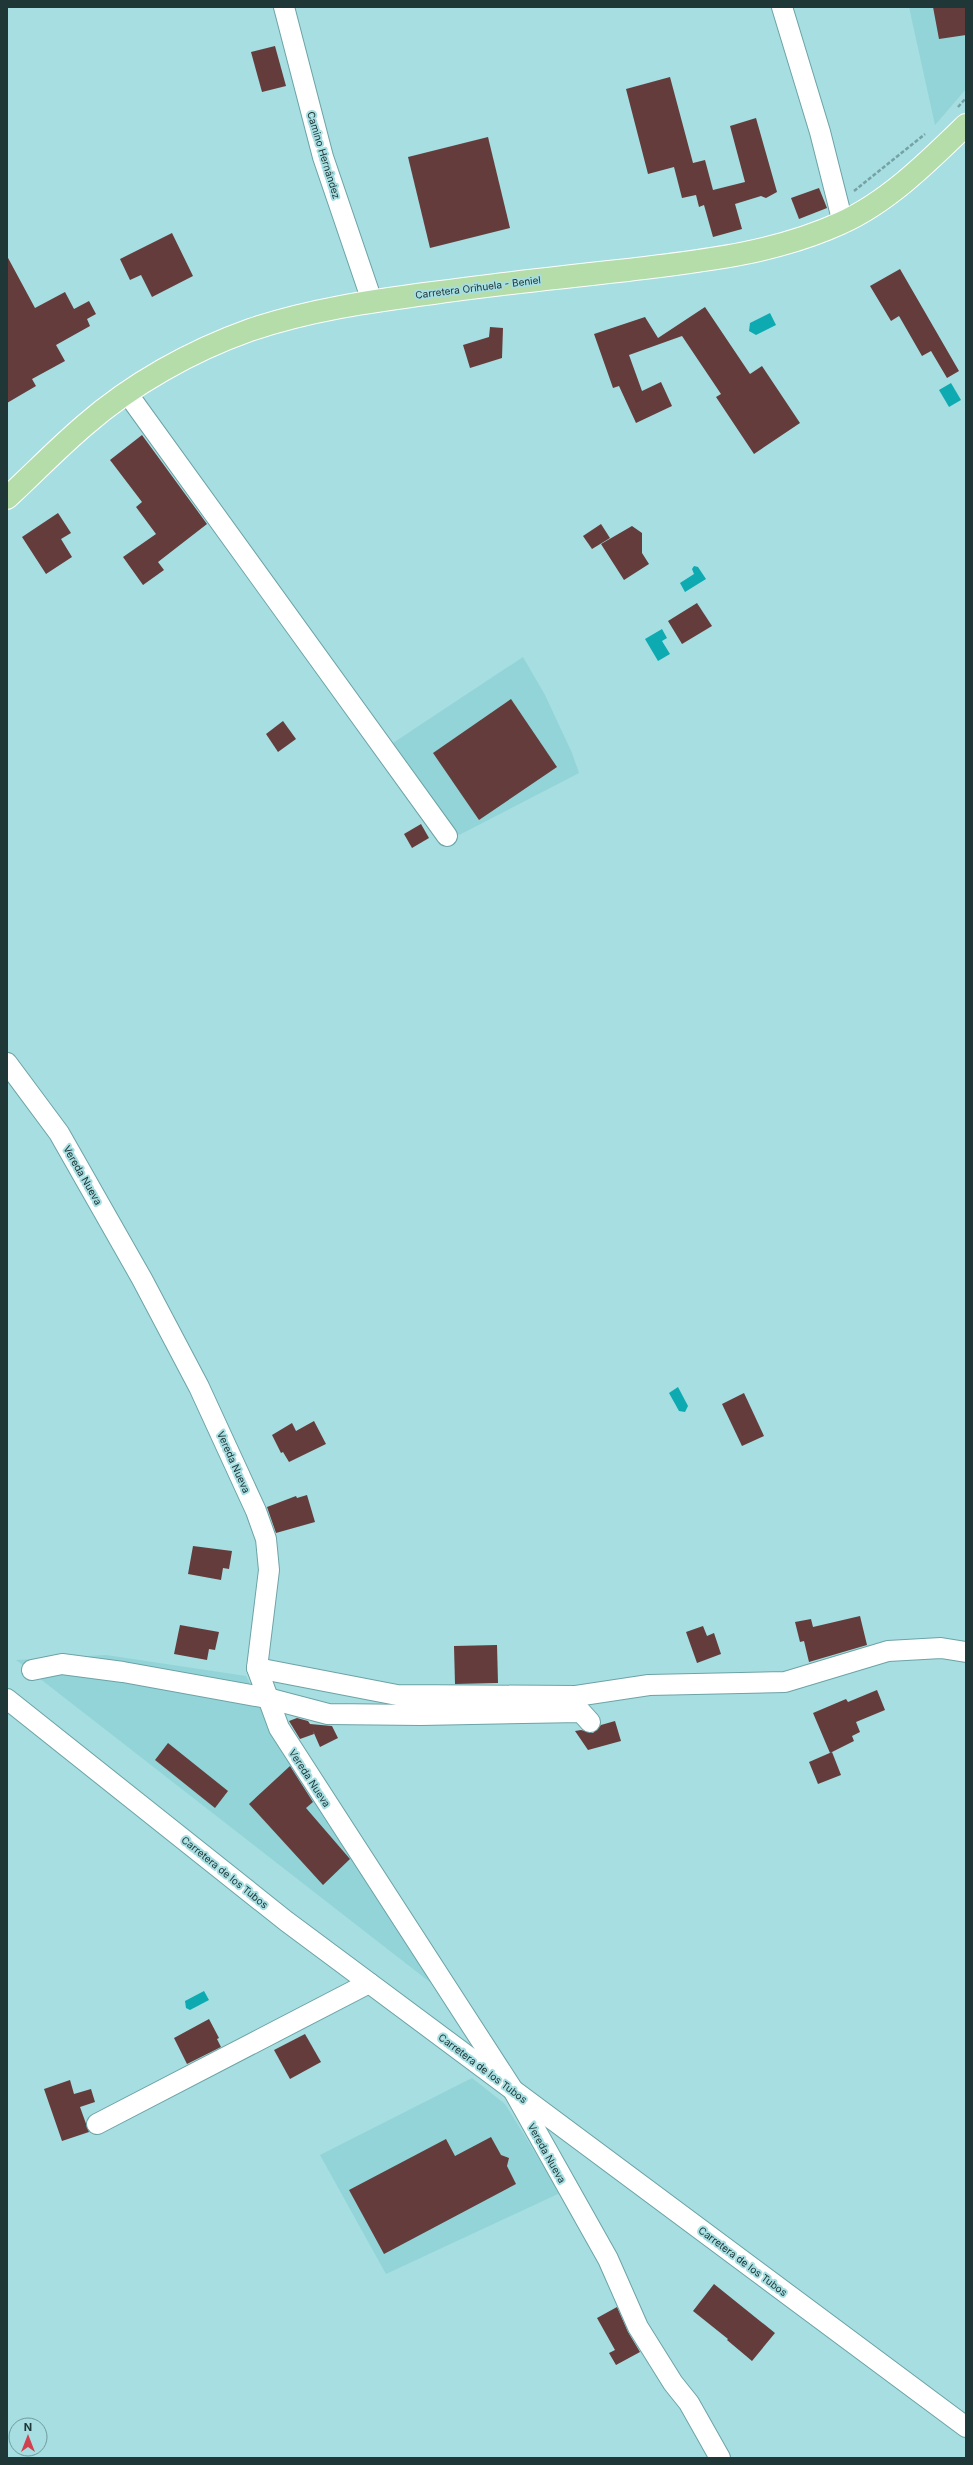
<svg xmlns="http://www.w3.org/2000/svg" width="973" height="2465" viewBox="0 0 973 2465" font-family="Inter,sans-serif">
  <style>
    .built { fill: #92d4d8 }
    .water { fill: #0daab1 }
    .building { fill: #653c3c }
    .lines { fill: none; stroke-linecap: round; stroke-linejoin: round }
    .minor-casing { stroke: #6ca3a6; stroke-width: 22 }
    .major-casing { stroke: #fff; stroke-width: 24 }
    .path { stroke: #76a2a4; stroke-width: 2.5; stroke-dasharray: 4 2; stroke-linecap: butt }
    .minor { stroke: #fff; stroke-width: 20 }
    .major { stroke: #b4ddaa; stroke-width: 22 }
    .labels { text-anchor: middle; stroke-width: 4; stroke-linejoin: round; paint-order: stroke }
    .street-label { font-size: 10px; fill: #203738; stroke: #a6dee1 }
  </style>
  <rect width="100%" height="100%" fill="#a6dee1"/>
  <g class="built">
    <path d="M 909,7 L 966,7 L 966,89 L 935,125 Z"/>
    <path d="M 523,657 L 545,695 L 572,753 L 579,773 L 459,835 L 393,743 Z"/>
    <path d="M 106,1655 L 246,1676 L 283,1749 L 444,1993 L 16,1660 Z"/>
    <path d="M 472,2078 L 505,2104 L 560,2193 L 386,2274 L 320,2155 Z"/>
  </g>
  <g class="water">
    <path d="M 770,313 L 776,325 L 756,335 L 749,331 L 750,323 Z"/>
    <path d="M 951,383 L 961,400 L 949,407 L 939,390 Z"/>
    <path d="M 694,566 L 698,567 L 706,579 L 685,592 L 680,583 L 694,574 L 692,569 Z"/>
    <path d="M 662,629 L 667,638 L 662,641 L 670,654 L 658,661 L 645,639 Z"/>
    <path d="M 678,1387 L 688,1406 L 685,1412 L 679,1411 L 669,1393 Z"/>
    <path d="M 204,1991 L 209,2000 L 190,2010 L 186,2008 L 185,2001 Z"/>
  </g>
  <g class="building">
    <path d="M 933,7 L 966,7 L 966,35 L 939,39 Z"/>
    <path d="M 275,46 L 286,86 L 262,92 L 251,52 Z"/>
    <path d="M 670,77 L 693,163 L 705,160 L 713,190 L 745,182 L 730,126 L 756,118 L 777,192 L 766,198 L 761,196 L 735,204 L 742,229 L 713,237 L 704,205 L 699,207 L 696,195 L 682,198 L 674,167 L 648,174 L 626,89 Z"/>
    <path d="M 488,137 L 510,228 L 430,248 L 408,157 Z"/>
    <path d="M 819,188 L 827,208 L 799,219 L 791,198 Z"/>
    <path d="M 172,233 L 193,276 L 152,297 L 141,275 L 130,280 L 120,259 Z"/>
    <path d="M 7,256 L 35,308 L 65,292 L 74,309 L 89,301 L 96,314 L 87,319 L 90,326 L 56,345 L 65,361 L 32,379 L 36,386 L 7,403 Z"/>
    <path d="M 900,269 L 959,371 L 947,378 L 931,351 L 922,356 L 899,316 L 891,321 L 870,286 Z"/>
    <path d="M 705,307 L 750,374 L 762,366 L 800,423 L 754,454 L 716,397 L 721,394 L 682,336 L 629,355 L 642,391 L 661,382 L 672,406 L 636,423 L 619,386 L 613,388 L 594,334 L 645,317 L 658,338 Z"/>
    <path d="M 490,327 L 503,328 L 502,358 L 470,368 L 463,345 L 489,337 Z"/>
    <path d="M 142,435 L 207,524 L 158,562 L 164,570 L 143,585 L 123,557 L 156,534 L 136,507 L 142,502 L 110,460 Z"/>
    <path d="M 58,513 L 71,533 L 61,539 L 72,557 L 46,574 L 22,537 Z"/>
    <path d="M 601,524 L 610,538 L 592,549 L 583,536 Z"/>
    <path d="M 632,526 L 642,533 L 642,553 L 649,564 L 624,580 L 601,544 Z"/>
    <path d="M 697,603 L 712,626 L 682,644 L 668,621 Z"/>
    <path d="M 511,699 L 557,767 L 479,820 L 433,753 Z"/>
    <path d="M 283,721 L 296,739 L 278,752 L 266,734 Z"/>
    <path d="M 421,824 L 429,838 L 412,848 L 404,834 Z"/>
    <path d="M 744,1393 L 764,1436 L 742,1446 L 722,1404 Z"/>
    <path d="M 314,1421 L 326,1444 L 289,1462 L 283,1452 L 281,1453 L 272,1435 L 292,1423 L 296,1431 Z"/>
    <path d="M 307,1495 L 315,1522 L 276,1533 L 267,1507 L 296,1496 L 297,1498 Z"/>
    <path d="M 193,1546 L 232,1551 L 229,1569 L 223,1568 L 221,1580 L 188,1574 Z"/>
    <path d="M 860,1616 L 867,1645 L 809,1662 L 804,1641 L 800,1642 L 795,1622 L 811,1619 L 813,1627 Z"/>
    <path d="M 180,1625 L 219,1632 L 215,1650 L 209,1649 L 207,1660 L 174,1654 Z"/>
    <path d="M 703,1626 L 707,1636 L 714,1633 L 721,1654 L 697,1663 L 686,1632 Z"/>
    <path d="M 497,1645 L 498,1683 L 455,1684 L 454,1646 Z"/>
    <path d="M 877,1690 L 885,1710 L 856,1722 L 860,1732 L 852,1736 L 854,1741 L 830,1753 L 813,1713 L 846,1699 L 848,1702 Z"/>
    <path d="M 297,1718 L 308,1721 L 310,1724 L 332,1726 L 338,1738 L 320,1747 L 313,1731 L 314,1734 L 300,1739 L 289,1721 Z"/>
    <path d="M 615,1721 L 621,1741 L 588,1750 L 575,1731 L 581,1730 L 593,1733 L 601,1725 Z"/>
    <path d="M 168,1743 L 228,1791 L 215,1808 L 155,1760 Z"/>
    <path d="M 832,1752 L 841,1775 L 818,1784 L 809,1762 Z"/>
    <path d="M 290,1766 L 313,1802 L 306,1808 L 350,1859 L 323,1885 L 249,1804 Z"/>
    <path d="M 209,2019 L 219,2038 L 217,2039 L 221,2047 L 187,2064 L 174,2038 Z"/>
    <path d="M 305,2034 L 321,2062 L 290,2079 L 274,2050 Z"/>
    <path d="M 70,2080 L 74,2094 L 91,2089 L 95,2102 L 80,2107 L 89,2132 L 62,2141 L 44,2089 Z"/>
    <path d="M 491,2137 L 501,2155 L 509,2158 L 507,2166 L 516,2184 L 384,2254 L 349,2190 L 446,2139 L 455,2156 Z"/>
    <path d="M 714,2284 L 775,2333 L 752,2361 L 727,2340 L 728,2339 L 693,2311 Z"/>
    <path d="M 617,2307 L 628,2332 L 640,2352 L 616,2365 L 609,2353 L 615,2350 L 597,2318 Z"/>
  </g>
  <g class="lines">
    <g class="minor-casing">
      <g id="minor">
        <path d="M 284,7 L 323,157 L 372,301"/>
        <path d="M 782,7 L 820,132 L 843,223"/>
        <path d="M 127,393 L 447,836"/>
        <path d="M 7,1063 L 59,1133 L 142,1279 L 199,1387 L 256,1511 L 266,1539 L 269,1570 L 257,1668 L 279,1728 L 513,2090 L 608,2259 L 638,2327 L 673,2383 L 689,2403 L 720,2458"/>
        <path d="M 257,1668 L 397,1695 L 576,1696 L 649,1685 L 785,1682 L 888,1651 L 941,1648 L 966,1652"/>
        <path d="M 32,1670 L 62,1664 L 123,1672 L 267,1698 L 328,1714 L 421,1715 L 581,1712 L 590,1722"/>
        <path d="M 7,1699 L 286,1921 L 966,2427"/>
        <path d="M 97,2124 L 369,1983"/>
      </g>
    </g>
    <g class="major-casing">
      <path id="major" d="M 7,498 C 33,474 58,448 85,425 C 132,384 191,351 250,330 C 309,310 371,301 433,293 C 498,284 563,277 628,270 C 701,261 773,254 841,223 C 888,202 929,161 966,125"/>
    </g>
    <g class="path">
      <path d="M 958,107 L 966,98"/>
      <path d="M 854,191 L 925,134"/>
    </g>
    <use href="#minor" class="minor"/>
    <use href="#major" class="major"/>
  </g>
  <g class="labels">
    <g class="street-label">
      <text transform="translate(324 155) rotate(73)" y="4">Camino Hernández</text>
      <text transform="translate(478 287) rotate(-7)" y="4">Carretera Orihuela - Beniel</text>
      <text transform="translate(83 1175) rotate(60)" y="4">Vereda Nueva</text>
      <text transform="translate(234 1462) rotate(66)" y="4">Vereda Nueva</text>
      <text transform="translate(310 1778) rotate(57)" y="4">Vereda Nueva</text>
      <text transform="translate(225 1872) rotate(39)" y="4">Carretera de los Tubos</text>
      <text transform="translate(483 2068) rotate(37)" y="4">Carretera de los Tubos</text>
      <text transform="translate(547 2153) rotate(61)" y="4">Vereda Nueva</text>
      <text transform="translate(743 2261) rotate(37)" y="4">Carretera de los Tubos</text>
    </g>
  </g>
  <rect width="973" height="2465" fill="none" stroke="#203738" stroke-width="16"/>
  <g transform="translate(28 2437)"><circle r="19" fill="#a6dee1" stroke="#709b9d"/>
  <path d="M0-3L7 15L0 10L-7 15Z" fill="#d0404d"/>
  <text y="-6" font-size="11" font-weight="bold" text-anchor="middle" fill="#203738">N</text>
  </g>
</svg>
